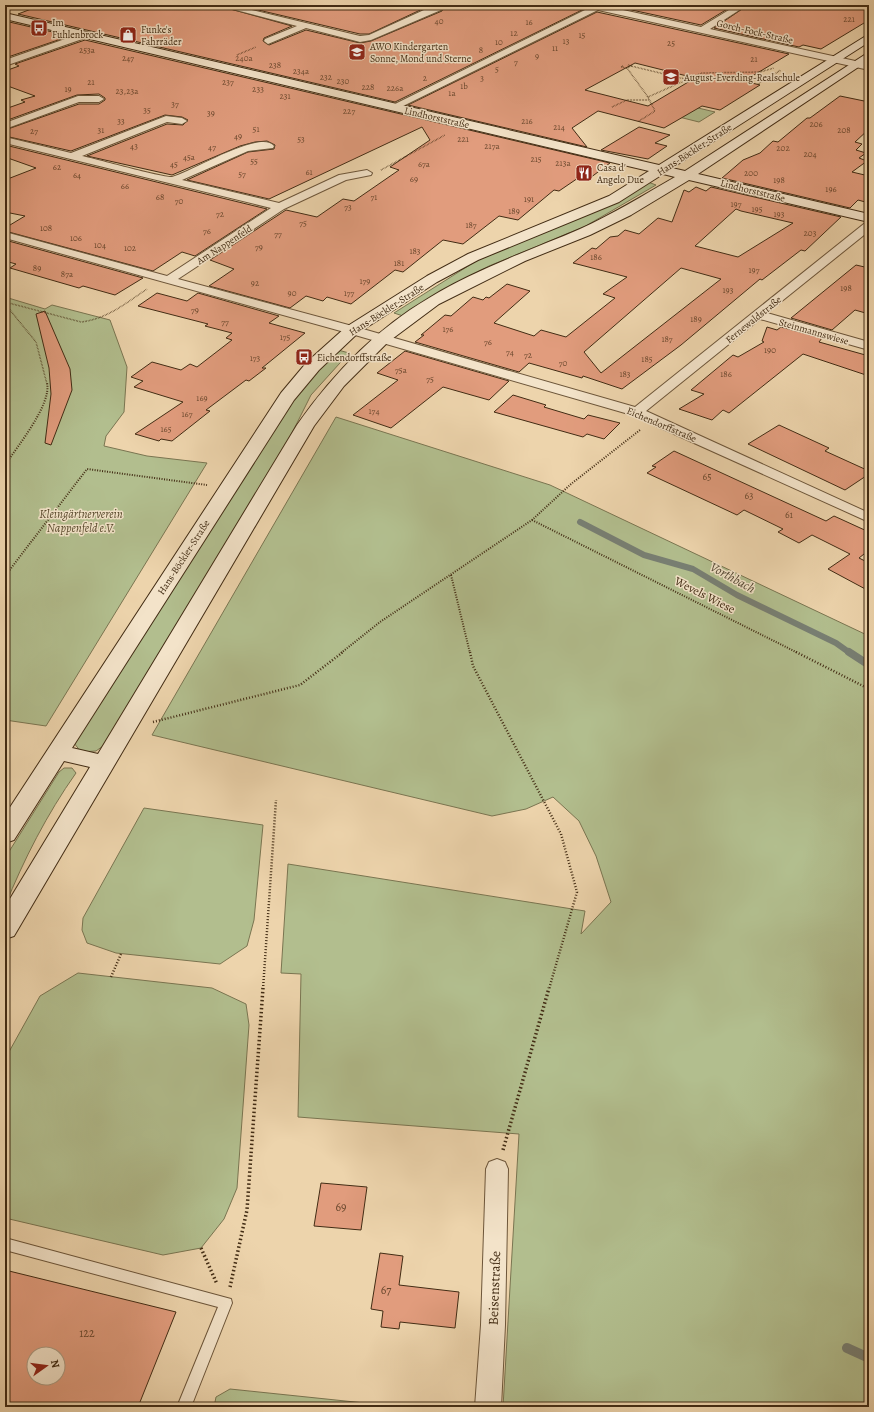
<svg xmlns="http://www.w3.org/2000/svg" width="874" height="1412" viewBox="0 0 874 1412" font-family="Alegreya,serif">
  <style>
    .green { fill: #b2be8e; stroke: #7a7551 }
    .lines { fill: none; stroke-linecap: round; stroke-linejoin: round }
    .stream-far2 { stroke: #787f73; stroke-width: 6 }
    .stream-far1 { stroke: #787f73; stroke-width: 8 }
    .stream { stroke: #787f73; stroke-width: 10 }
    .building { fill: #e19c7d; stroke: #422c14; fill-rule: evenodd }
    .lane-casing { stroke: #6d563a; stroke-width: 2 }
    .street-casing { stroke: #6d563a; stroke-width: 2 }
    .secondary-casing { stroke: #422c14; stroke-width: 2 }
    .path-far3 { stroke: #422c14; stroke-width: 1.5; stroke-dasharray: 0.5 1; stroke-linecap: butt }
    .path-far2 { stroke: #422c14; stroke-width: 2; stroke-dasharray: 1 1.5; stroke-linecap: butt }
    .path-far1 { stroke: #422c14; stroke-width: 2.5; stroke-dasharray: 1 2; stroke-linecap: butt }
    .path { stroke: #422c14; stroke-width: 3.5; stroke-dasharray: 1.5 2.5; stroke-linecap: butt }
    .lane { fill: #f3e3c9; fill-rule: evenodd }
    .street { fill: #f3e3c9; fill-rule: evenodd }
    .secondary { fill: #f3e3c9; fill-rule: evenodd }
    .labels { text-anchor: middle; stroke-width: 3; stroke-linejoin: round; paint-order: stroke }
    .far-number-label { font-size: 9px; fill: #6a482e }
    .far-poi-label { font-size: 10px; fill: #422c14; stroke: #f3e3c9; text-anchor: start }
    .far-street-label { font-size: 10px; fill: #422c14; stroke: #f3e3c9 }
    .number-label { font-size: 10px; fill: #6a482e }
    .park-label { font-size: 12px; font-style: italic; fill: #58492c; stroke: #f3e3c9 }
    .street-label { font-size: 12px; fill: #422c14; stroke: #f3e3c9 }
    .near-number-label { font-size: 12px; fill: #6a482e }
    .water-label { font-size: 13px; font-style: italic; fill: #544834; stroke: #f3e3c9 }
    .near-street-label { font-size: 14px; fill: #422c14; stroke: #f3e3c9 }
  </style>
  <rect width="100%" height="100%" fill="#edd4ac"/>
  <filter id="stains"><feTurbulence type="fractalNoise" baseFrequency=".005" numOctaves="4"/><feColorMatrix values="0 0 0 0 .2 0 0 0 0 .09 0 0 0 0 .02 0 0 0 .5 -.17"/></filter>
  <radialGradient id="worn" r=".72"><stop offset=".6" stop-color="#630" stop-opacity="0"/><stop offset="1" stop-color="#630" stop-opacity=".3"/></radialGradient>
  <g class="green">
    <path d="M 694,107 L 715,112 L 699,122 L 679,117 Z"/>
    <path d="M 648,182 L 656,185 L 584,227 L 489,266 L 440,292 L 403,316 L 394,313 L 476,261 L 593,212 Z"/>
    <path d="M 5,297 L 45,309 L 52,305 L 110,320 L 127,367 L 124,412 L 106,436 L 104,446 L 147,456 L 207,463 L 46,726 L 5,720 Z"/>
    <path d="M 338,350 L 349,353 L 311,395 L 290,437 L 103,746 L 96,751 L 81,752 L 74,743 L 266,438 L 305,383 Z"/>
    <path d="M 336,417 L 550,485 L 869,636 L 869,1407 L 503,1407 L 519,1134 L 298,1117 L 301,974 L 281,973 L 288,864 L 585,911 L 581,934 L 611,902 L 596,856 L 579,821 L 553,797 L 526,809 L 492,816 L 152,735 Z"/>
    <path d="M 64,768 L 72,768 L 76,773 C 47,814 24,859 5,906 L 5,858 L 59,772 Z"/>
    <path d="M 144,808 L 263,825 L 254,920 L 247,946 L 220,964 L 116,953 L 87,943 L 82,930 L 83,918 Z"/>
    <path d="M 78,973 L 212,988 L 246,1004 L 249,1025 L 237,1188 L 224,1219 L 201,1248 L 163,1255 L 5,1218 L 5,1059 L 40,996 Z"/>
    <path d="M 230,1389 L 403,1407 L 214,1407 L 216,1397 Z"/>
  </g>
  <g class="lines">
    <path class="stream-far2" d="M 580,522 L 644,555 L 693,569 L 737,595 L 836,643 L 850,653"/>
    <path class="stream-far1" d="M 849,652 L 869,665"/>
    <path class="stream" d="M 847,1348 L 869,1358"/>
  </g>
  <g class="building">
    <path d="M 42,5 L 216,5 L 292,26 L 264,38 L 263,41 L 269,45 L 306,30 L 360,43 L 371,41 L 442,11 L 444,5 L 565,5 L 584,9 L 395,102 L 18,14 Z"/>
    <path d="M 237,5 L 431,5 L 369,34 L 360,34 Z"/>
    <path d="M 636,5 L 734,5 L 701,25 L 627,9 Z"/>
    <path d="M 748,5 L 869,5 L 869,20 L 821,49 L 803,45 L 799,47 L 714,28 Z"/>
    <path d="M 597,12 L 789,54 L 744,81 L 760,85 L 720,110 L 702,106 L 664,128 L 598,111 L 572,128 L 587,147 L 408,105 ZM 635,63 L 695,78 L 648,106 L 585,90 Z"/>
    <path d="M 5,21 L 70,36 L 5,58 Z"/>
    <path d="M 85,40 L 610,163 L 590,178 L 581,176 L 559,191 L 554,190 L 518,220 L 499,216 L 463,244 L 443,240 L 403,272 L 395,270 L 351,304 L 327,297 L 323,301 L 306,296 L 290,308 L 209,286 L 234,269 L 210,260 L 286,210 L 317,217 L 343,199 L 354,201 L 399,170 L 390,167 L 430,140 L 422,127 L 269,199 L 187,180 L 248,152 L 274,149 L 275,145 L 267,141 L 255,142 L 240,146 L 172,175 L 87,156 L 167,124 L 183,125 L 188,120 L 182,117 L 165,115 L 71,151 L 5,136 L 5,130 L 79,104 L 99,104 L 105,100 L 105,98 L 99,94 L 77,95 L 5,121 L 5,109 L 25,102 L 21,100 L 35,96 L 5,85 L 5,71 L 19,66 L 15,64 Z"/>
    <path d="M 840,96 L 869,102 L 869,129 L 855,142 L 862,144 L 856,150 L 866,153 L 859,158 L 867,161 L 852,172 L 869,176 L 869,203 L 858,200 L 850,208 L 722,178 L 743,160 L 760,153 L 773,141 L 778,142 L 807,118 L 810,118 Z"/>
    <path d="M 639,127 L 670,135 L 655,143 L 667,146 L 648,159 L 601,150 Z"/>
    <path d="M 5,145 L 267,209 L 195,256 L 182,252 L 153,271 L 5,231 L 5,228 L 25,216 L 5,212 L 5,180 L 36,168 L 5,157 Z"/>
    <path d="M 696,187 L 706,191 L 711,187 L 841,217 L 805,251 L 801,250 L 762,280 L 760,279 L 681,345 L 622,389 L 583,376 L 582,378 L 529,363 L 519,372 L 415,342 L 424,335 L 421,335 L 445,315 L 451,316 L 473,297 L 483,300 L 486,297 L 489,298 L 507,284 L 530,291 L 494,323 L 534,336 L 541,330 L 566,337 L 615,298 L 603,294 L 627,277 L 573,263 L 592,248 L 596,249 L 610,237 L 618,236 L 625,230 L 639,234 L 658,218 L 672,222 L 684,190 L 689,192 ZM 736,209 L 741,211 L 793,223 L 738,257 L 695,246 ZM 681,268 L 721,279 L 601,373 L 584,352 Z"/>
    <path d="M 5,240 L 143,278 L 115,295 L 83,286 L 79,288 L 10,268 L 16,264 L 5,261 Z"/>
    <path d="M 856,265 L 869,268 L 869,314 L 855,310 L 832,330 L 791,318 Z"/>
    <path d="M 157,293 L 187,301 L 198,293 L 279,316 L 269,323 L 305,333 L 262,368 L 266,368 L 249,381 L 246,380 L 206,410 L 210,411 L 172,441 L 161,439 L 159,441 L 135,434 L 183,402 L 134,387 L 143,381 L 131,377 L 152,362 L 181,370 L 190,364 L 197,367 L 232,340 L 226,338 L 232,333 L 205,326 L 208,324 L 138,306 Z"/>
    <path d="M 45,311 L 70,369 L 72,390 L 51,445 L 45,443 L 51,394 L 49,368 L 36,314 Z"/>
    <path d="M 767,327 L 777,330 L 781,327 L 822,338 L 819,342 L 869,356 L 869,376 L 803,354 L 729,413 L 723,410 L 712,420 L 679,409 L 704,394 L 691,390 L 733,355 L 738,357 L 764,342 L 762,341 Z"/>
    <path d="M 405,351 L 509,381 L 489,400 L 443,387 L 391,428 L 353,415 L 398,380 L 377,373 Z"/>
    <path d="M 513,395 L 546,405 L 544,407 L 584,419 L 588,415 L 620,423 L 604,439 L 587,434 L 583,437 L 494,412 Z"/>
    <path d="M 779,425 L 829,448 L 825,451 L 869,471 L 869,474 L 845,490 L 748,444 Z"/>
    <path d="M 674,451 L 826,521 L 834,516 L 869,532 L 869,550 L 859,558 L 869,563 L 869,591 L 828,569 L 850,554 L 812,535 L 799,543 L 778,532 L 783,529 L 744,510 L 737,515 L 647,473 L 656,467 L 652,466 Z"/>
    <path d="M 321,1183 L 367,1187 L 361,1230 L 314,1226 Z"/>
    <path d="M 380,1253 L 403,1256 L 399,1285 L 459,1292 L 455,1328 L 400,1322 L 399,1329 L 381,1327 L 383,1311 L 371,1309 Z"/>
    <path d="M 5,1270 L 176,1312 L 138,1407 L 5,1407 ZM 34,1354 L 58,1354 L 58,1378 L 34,1378 Z"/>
  </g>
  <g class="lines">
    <g class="lane-casing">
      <path id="lane" d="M 5,1238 L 231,1299 L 232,1303 L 191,1407 L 177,1407 L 218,1307 L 5,1250 Z"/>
    </g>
    <g class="street-casing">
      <g id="street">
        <path d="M 217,5 L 231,5 L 360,36 L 369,35 L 435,5 L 443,5 L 441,10 L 371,40 L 360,42 L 306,28 L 268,44 L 264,41 L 265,39 L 297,26 Z"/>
        <path d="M 585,5 L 600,5 L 701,27 L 737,5 L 747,5 L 710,29 L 869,64 L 869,70 L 598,10 L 397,109 L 394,110 L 389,107 L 589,8 Z"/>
        <path d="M 85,32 L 89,35 L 88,37 L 5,66 L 5,60 Z"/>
        <path d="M 78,96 L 99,96 L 104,99 L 99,102 L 79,102 L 5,129 L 5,123 Z"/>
        <path d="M 166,116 L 182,118 L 187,121 L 182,124 L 167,122 L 82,156 C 96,159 164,178 172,177 C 190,173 260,129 274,146 L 273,148 L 248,151 L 182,180 L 279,203 L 339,175 L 367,170 L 372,173 L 371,175 L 346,180 L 284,209 L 178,279 L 356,327 L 635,407 L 865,223 L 869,222 L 869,231 L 767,313 L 869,342 L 869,350 L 760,319 L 646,411 L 869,513 L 869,522 L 632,415 L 348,333 L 5,238 L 5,232 L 167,276 L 271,208 L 5,143 L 5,137 L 71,153 Z"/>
        <path d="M 497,1159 L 505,1162 L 508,1169 L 505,1325 L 501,1407 L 475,1407 L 481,1325 L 486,1169 L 489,1162 Z"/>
      </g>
    </g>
    <g class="secondary-casing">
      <path id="secondary" d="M 5,13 L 659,165 L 869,34 L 869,42 L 672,168 L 685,171 L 869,52 L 869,60 L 698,174 L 869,214 L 869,222 L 689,180 L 631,215 L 590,235 L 525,261 L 439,304 L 388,342 L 344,386 L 314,426 L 14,936 L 5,939 L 5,907 L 90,767 L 64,761 L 14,840 L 5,843 L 5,815 L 281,393 L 307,362 L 346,327 L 427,276 L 468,254 L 609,196 L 649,171 L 5,19 ZM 663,174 L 675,177 C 644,195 613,214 580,229 C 529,251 476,269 429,298 C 376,329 332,375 297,425 L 98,754 L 72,748 L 294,400 L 319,370 L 358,333 L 437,282 L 478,260 L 619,202 Z"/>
    </g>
    <g class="path-far3">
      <path d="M 237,55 L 256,47"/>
      <path d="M 628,65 L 631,66 L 627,68 L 648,97"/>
      <path d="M 623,66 L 621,67 L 627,68"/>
      <path d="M 631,66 L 685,79"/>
      <path d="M 758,84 L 781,70"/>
      <path d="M 612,107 L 627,100 L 649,100"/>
      <path d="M 639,121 L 655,111 L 648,97 L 702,73 L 760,72 L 774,68"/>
      <path d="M 381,170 L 445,135"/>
      <path d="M 5,302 L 81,322 C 107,319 126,303 147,289"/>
      <path d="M 5,304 L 36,342 L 47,384"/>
    </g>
    <g class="path-far2">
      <path d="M 5,465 C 17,447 52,404 47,383"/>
      <path d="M 532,520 L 798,653"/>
      <path d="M 451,575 L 470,653"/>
      <path d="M 5,576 L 87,469 L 207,485"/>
      <path d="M 341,653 L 380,622 L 532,520 L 571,484 L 640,430"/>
    </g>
    <g class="path-far1">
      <path d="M 470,652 L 473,666 L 561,834 L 577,892 L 549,989"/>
      <path d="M 796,652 L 869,689"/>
      <path d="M 153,722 L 300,685 L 343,652"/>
      <path d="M 111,977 L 121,954"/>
      <path d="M 263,989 L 276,800"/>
    </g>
    <g class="path">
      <path d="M 503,1150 L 549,988"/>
      <path d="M 201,1248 L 217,1284"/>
      <path d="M 230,1287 L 247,1210 L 263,988"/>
    </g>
    <use href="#lane" class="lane"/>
    <use href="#street" class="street"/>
    <use href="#secondary" class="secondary"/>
  </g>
  <defs>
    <g id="bus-square" transform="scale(0.9)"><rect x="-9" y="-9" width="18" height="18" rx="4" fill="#8f2418" stroke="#f3e3c9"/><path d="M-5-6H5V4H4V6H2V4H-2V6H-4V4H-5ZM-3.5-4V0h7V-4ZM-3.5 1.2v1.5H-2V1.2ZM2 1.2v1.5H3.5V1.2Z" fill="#fff"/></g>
    <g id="shop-square" transform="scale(0.9)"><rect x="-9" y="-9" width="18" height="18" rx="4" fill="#8f2418" stroke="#f3e3c9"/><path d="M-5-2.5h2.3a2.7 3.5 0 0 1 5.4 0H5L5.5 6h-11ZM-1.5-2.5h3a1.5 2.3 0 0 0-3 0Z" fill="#fff"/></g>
    <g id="school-square" transform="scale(0.9)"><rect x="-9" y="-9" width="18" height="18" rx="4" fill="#8f2418" stroke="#f3e3c9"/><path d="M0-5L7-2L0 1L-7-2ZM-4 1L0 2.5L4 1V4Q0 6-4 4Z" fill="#fff"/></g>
    <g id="restaurant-square" transform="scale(0.9)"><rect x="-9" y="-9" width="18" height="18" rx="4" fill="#8f2418" stroke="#f3e3c9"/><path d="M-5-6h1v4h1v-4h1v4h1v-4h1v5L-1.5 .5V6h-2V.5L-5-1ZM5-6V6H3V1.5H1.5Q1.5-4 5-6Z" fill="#fff"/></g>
  </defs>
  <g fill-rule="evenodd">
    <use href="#bus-square" x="39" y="28"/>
    <use href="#shop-square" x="128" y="35"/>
    <use href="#school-square" x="357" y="52"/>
    <use href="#school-square" x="671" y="77"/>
    <use href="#restaurant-square" x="584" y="173"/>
    <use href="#bus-square" x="304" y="357"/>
  </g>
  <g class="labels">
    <g class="far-number-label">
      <text x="849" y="22">221</text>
      <text x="439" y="24">40</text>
      <text x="529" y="25">16</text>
      <text x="514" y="36">12</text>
      <text x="582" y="38">15</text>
      <text x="566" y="44">13</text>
      <text x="499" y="45">10</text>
      <text x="671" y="46">25</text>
      <text x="555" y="51">11</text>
      <text x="87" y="53">253a</text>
      <text x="481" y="53">8</text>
      <text x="537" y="59">9</text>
      <text x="128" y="61">247</text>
      <text x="244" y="61">240a</text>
      <text x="754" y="62">21</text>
      <text x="516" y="65">7</text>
      <text x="275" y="68">238</text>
      <text x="497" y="72">5</text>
      <text x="301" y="74">234a</text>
      <text x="326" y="80">232</text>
      <text x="425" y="81">2</text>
      <text x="482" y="81">3</text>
      <text x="343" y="84">230</text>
      <text x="91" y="85">21</text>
      <text x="228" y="85">237</text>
      <text x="464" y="89">1b</text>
      <text x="368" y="90">228</text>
      <text x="395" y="91">226a</text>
      <text x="68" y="92">19</text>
      <text x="258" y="92">233</text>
      <text x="127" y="94">23,23a</text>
      <text x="452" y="96">1a</text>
      <text x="285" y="99">231</text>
      <text x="175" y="107">37</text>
      <text x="147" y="113">35</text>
      <text x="349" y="114">227</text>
      <text x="211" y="116">39</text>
      <text x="121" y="124">33</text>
      <text x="527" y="124">216</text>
      <text x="816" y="127">206</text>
      <text x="559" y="130">214</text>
      <text x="256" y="132">51</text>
      <text x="101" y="133">31</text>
      <text x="844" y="133">208</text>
      <text x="34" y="134">27</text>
      <text x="238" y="139">49</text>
      <text x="301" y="142">53</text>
      <text x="463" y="142">221</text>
      <text x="134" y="149">43</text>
      <text x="492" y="149">217a</text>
      <text x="212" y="150">47</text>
      <text x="783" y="151">202</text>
      <text x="810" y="157">204</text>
      <text x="189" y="160">45a</text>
      <text x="536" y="162">215</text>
      <text x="254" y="164">55</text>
      <text x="563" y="166">213a</text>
      <text x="174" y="167">45</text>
      <text x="424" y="167">67a</text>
      <text x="57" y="170">62</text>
      <text x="309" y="175">61</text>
      <text x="751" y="176">200</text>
      <text x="242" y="177">57</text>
      <text x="77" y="178">64</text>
      <text x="414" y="182">69</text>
      <text x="779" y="183">198</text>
      <text x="125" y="189">66</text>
      <text x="831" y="192">196</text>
      <text x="160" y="200">68</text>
      <text x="374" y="200">71</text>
      <text x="529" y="202">191</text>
      <text x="179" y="204">70</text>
      <text x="736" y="207">197</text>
      <text x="348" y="210">73</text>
      <text x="757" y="212">195</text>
      <text x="514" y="214">189</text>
      <text x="220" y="217">72</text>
      <text x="779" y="217">193</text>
      <text x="303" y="226">75</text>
      <text x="471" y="228">187</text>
      <text x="46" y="231">108</text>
      <text x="207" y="234">76</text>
      <text x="810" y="236">203</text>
      <text x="278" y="237">77</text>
      <text x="76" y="241">106</text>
      <text x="100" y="248">104</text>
      <text x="259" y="250">79</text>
      <text x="130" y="251">102</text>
      <text x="415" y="254">183</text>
      <text x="596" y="260">186</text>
      <text x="399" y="266">181</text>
      <text x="37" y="271">89</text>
      <text x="754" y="273">197</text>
      <text x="67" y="277">87a</text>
      <text x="365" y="284">179</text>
      <text x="255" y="286">92</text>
      <text x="846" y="291">198</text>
      <text x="728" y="293">193</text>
      <text x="292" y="296">90</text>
      <text x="349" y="296">177</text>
      <text x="195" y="313">79</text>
      <text x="696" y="322">189</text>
      <text x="225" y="325">77</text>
      <text x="448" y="332">176</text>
      <text x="285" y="340">175</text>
      <text x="667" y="342">187</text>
      <text x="488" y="345">76</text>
      <text x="770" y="353">190</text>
      <text x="510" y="355">74</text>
      <text x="528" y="358">72</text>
      <text x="255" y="361">173</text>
      <text x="647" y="362">185</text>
      <text x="563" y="366">70</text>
      <text x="401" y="373">75a</text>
      <text x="625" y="377">183</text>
      <text x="726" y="377">186</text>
      <text x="430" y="382">75</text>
      <text x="202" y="401">169</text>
      <text x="374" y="414">174</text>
      <text x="187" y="417">167</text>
      <text x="166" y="432">165</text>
    </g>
    <g class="far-poi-label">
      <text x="52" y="26">Im<tspan x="52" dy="12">Fuhlenbrock</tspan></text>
      <text x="141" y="33">Funke's<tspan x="141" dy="12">Fahrräder</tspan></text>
      <text x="370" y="50">AWO Kindergarten<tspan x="370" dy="12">Sonne, Mond und Sterne</tspan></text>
      <text x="684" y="81">August-Everding-Realschule</text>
      <text x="597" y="171">Casa d'<tspan x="597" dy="12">Angelo Due</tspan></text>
      <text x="317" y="361">Eichendorffstraße</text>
    </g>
    <g class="far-street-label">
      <text transform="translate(755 31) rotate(13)" y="4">Gorch-Fock-Straße</text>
      <text transform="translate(437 117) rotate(13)" y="4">Lindhorststraße</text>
      <text transform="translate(694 149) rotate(-33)" y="4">Hans-Böckler-Straße</text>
      <text transform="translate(753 190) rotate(14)" y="4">Lindhorststraße</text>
      <text transform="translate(224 244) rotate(-33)" y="4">Am Nappenfeld</text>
      <text transform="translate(386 309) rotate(-33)" y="4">Hans-Böckler-Straße</text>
      <text transform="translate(753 319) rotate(-39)" y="4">Fernewaldstraße</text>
      <text transform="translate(814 331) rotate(16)" y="4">Steinmannswiese</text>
      <text transform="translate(662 424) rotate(23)" y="4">Eichendorffstraße</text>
      <text transform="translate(183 557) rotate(-57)" y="4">Hans-Böckler-Straße</text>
    </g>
    <g class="number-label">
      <text x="707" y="480">65</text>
      <text x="749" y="499">63</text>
      <text x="789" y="518">61</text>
    </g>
    <g class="park-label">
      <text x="81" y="518">Kleingärtnerverein<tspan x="81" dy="14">Nappenfeld e.V.</tspan></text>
    </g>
    <g class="street-label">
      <text transform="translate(705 595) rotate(27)" y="4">Wevels Wiese</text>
    </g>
    <g class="near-number-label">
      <text x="341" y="1211">69</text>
      <text x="386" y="1294">67</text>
      <text x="87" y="1337">122</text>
    </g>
    <g class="water-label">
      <text transform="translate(733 577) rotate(29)" y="5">Vorthbach</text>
    </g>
    <g class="near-street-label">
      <text transform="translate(494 1288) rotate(-88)" y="5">Beisenstraße</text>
    </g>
  </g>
  <rect width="874" height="1412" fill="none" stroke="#edd4ac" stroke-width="20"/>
  <rect x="6" y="6" width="862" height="1400" fill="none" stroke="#422c14" stroke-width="2"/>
  <rect x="10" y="10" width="854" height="1392" fill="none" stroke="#422c14"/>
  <g transform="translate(46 1366) rotate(76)"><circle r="19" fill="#f3e3c9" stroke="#ac9a81"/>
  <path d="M0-3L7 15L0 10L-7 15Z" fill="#8f2418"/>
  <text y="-6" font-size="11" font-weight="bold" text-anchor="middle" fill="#422c14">N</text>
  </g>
  <rect width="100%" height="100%" filter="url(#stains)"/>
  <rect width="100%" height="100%" fill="url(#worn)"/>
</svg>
